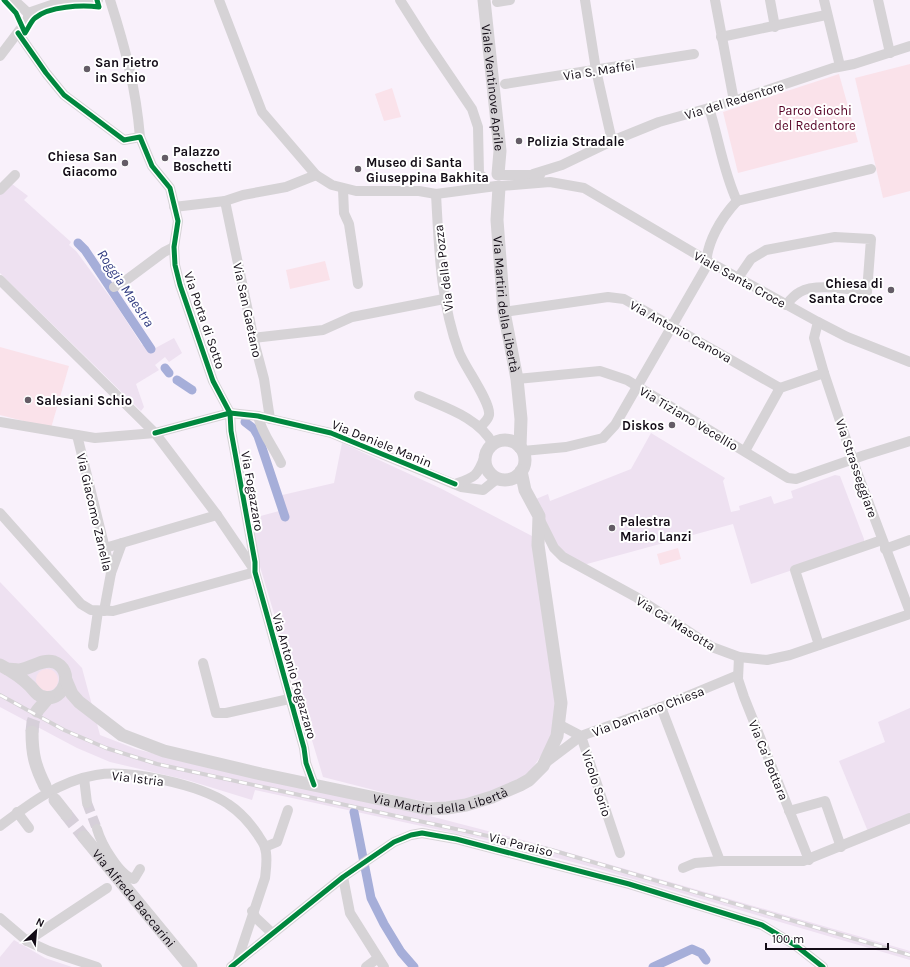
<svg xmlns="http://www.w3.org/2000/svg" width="910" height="967" viewBox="0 0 910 967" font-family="Karla,sans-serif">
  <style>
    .built { fill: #eee1f1 }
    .green { fill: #fae2ea }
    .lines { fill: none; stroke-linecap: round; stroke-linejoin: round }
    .canal { stroke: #a6aed9; stroke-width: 9 }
    .minor-tunnel { stroke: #d6cfd9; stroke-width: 10; stroke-dasharray: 10 5; stroke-linecap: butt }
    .major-tunnel { stroke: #d6cfd9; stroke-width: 13; stroke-dasharray: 13 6; stroke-linecap: butt }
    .minor { stroke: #d6d3d6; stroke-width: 10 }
    .major { stroke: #d6d3d6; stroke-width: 13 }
    .rail-casing { stroke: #d4d1d4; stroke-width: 4 }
    .rail { stroke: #fff; stroke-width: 2.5; stroke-dasharray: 8; stroke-linecap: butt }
    .cycleway-casing { stroke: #fff; stroke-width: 8 }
    .cycleway { stroke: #00873e; stroke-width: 5 }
    .poi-dot { fill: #645c66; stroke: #fff; stroke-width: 1.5 }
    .labels { text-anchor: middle; stroke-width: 4; stroke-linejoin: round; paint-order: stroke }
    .poi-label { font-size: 13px; font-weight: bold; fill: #130c16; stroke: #fff; text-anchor: start }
    .street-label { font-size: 13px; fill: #130c16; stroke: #fff }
    .park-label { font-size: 13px; fill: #550024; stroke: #fff }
    .water-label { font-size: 14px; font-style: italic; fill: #303a80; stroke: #fff }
  </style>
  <rect width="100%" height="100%" fill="#f9f1fb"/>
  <g class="built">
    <path d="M 8,181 L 28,196 L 24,200 L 71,242 L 69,245 L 76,251 L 116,305 L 142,345 L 144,344 L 148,352 L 174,338 L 182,353 L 169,362 L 165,357 L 155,365 L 159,370 L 136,384 L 144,407 L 141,411 L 0,273 L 0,188 Z"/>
    <path d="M 651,433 L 725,478 L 723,481 L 731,512 L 740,510 L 739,506 L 771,496 L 774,504 L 793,498 L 791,491 L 835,475 L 840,476 L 864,539 L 864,546 L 751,584 L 733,524 L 576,567 L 563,561 L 536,499 L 548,494 L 550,501 L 631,469 Z"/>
    <path d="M 342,443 L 440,488 L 532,536 L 556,706 L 550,742 L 530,772 L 512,786 L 477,797 L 446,803 L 409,799 L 323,777 L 246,520 L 283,510 L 278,496 L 334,483 Z"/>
    <path d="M 0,582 L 82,668 L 100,735 L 136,749 L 191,763 L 403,809 L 549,847 L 910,951 L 910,960 L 599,869 L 500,843 L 255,790 L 252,800 L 187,780 L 110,762 L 77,748 L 0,707 Z"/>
    <path d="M 910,708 L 910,816 L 869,834 L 839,761 L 885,742 L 878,722 Z"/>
    <path d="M 14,940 L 45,958 L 72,967 L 0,967 L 0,957 Z"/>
  </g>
  <g class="green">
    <path d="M 910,64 L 910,191 L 883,198 L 855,78 Z"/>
    <path d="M 839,74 L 858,142 L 738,173 L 723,112 Z"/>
    <path d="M 392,88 L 401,117 L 384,121 L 375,94 Z"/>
    <path d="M 325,261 L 330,280 L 290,289 L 286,270 Z"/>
    <path d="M 0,347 L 69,366 L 51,428 L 0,415 Z"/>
    <path d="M 678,548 L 681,559 L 660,565 L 657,554 Z"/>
    <circle cx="47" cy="680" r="11"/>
  </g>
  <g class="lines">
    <g class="canal">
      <path d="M 78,243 L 85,250 L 151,349"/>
      <path d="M 165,368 L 169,373"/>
      <path d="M 177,380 L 192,390"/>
      <path d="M 245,422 L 254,429 L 258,436 L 285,517"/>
      <path d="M 354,812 L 371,898 L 384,924 L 401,952 L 414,967"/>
      <path d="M 653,967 L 692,949 L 701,953 L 706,960"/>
    </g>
    <path class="minor-tunnel" d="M 87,803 L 97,829"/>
    <g class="major-tunnel">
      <path d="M 32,732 L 33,722 L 37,711"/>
      <path d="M 66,814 L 84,837"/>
    </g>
    <g class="minor">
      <path d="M 14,0 L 28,13"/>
      <path d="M 110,0 C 125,47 136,88 140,137"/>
      <path d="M 219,0 L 262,112 L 316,175 L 332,185 L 356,191 L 419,191 L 436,194 L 496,186"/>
      <path d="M 400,0 L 426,41 L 472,109 L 478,127 L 479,174 L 483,177"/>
      <path d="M 585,0 L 596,70 L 612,141"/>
      <path d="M 715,0 L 734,101"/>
      <path d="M 770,0 L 775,27"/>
      <path d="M 824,0 L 840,66"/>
      <path d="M 878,0 L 890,53"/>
      <path d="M 497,2 L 510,0"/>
      <path d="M 28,13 L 60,2 L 98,0"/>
      <path d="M 18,33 L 46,73 L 64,95 L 124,140 L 140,137 L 152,166 L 170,188 L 178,221 L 174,247 L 175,265 L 180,285 L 213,381 L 230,413 L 231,431 L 255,562 L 255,572 L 304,748 L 306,763 L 314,785"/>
      <path d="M 721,37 L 826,15"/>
      <path d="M 0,56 L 25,23 L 28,18 L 28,13"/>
      <path d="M 505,84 L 694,54"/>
      <path d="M 709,108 C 719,139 723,171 737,201"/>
      <path d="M 533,174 L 562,165 L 612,141 L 659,122 L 734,101 L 833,68 L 854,64 L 910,46"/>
      <path d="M 500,175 L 540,175"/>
      <path d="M 501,186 L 550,182 L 584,188 L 706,260 L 818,322 L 847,337 L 910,362"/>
      <path d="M 343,189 L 344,213 L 349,224 L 358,284"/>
      <path d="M 0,190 L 15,175"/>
      <path d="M 436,194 C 439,247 440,301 459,352 C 464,366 491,402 489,415 C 488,420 484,423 480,427"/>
      <path d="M 225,201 L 255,345 L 264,379 L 270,419"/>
      <path d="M 737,201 L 871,169"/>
      <path d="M 174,207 L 225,201 L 243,195 L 286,187 L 316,175"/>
      <path d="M 738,278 L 751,259 L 766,250 L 835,237 L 871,239 L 867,292 C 850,289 815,283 800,292 C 794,295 790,300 786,305"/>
      <path d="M 0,280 L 155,433 L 217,515 L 255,571"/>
      <path d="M 114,287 L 121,284 L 164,252 L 174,247"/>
      <path d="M 504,312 L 608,297 L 624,299 L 780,388"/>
      <path d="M 818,322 L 814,338 L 824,373 L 857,472 L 910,612"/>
      <path d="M 253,338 L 323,330 L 352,317 L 444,299"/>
      <path d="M 517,379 L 600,371 L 627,380 L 788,478 L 796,479 L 865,455 L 910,441"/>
      <path d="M 419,396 C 446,408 478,417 493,444"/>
      <path d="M 258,416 C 262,434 273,446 281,463"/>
      <path d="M 0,422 L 95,438 L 155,433 L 230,413 L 258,416 L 331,433 L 461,487 L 483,490 L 498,478"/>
      <path d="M 77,435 L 111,573 L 104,611"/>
      <path d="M 523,451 L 566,447 L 603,438 L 615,425 L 706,267 C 706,243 721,218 737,201"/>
      <path d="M 745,451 L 780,388 L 824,373"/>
      <path d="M 455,484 C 475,477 477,477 485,456"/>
      <path d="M 0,513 L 81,604 L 91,610 L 113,611 L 255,572"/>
      <path d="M 539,518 L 554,548 L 563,557 L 636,597 L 712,647 L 739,657 L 767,660 L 790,655 L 910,614"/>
      <path d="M 105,548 L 217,515"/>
      <path d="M 885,549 L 910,540"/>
      <path d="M 111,573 L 122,543"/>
      <path d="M 819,645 L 795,570 L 882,540"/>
      <path d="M 93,646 L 98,611"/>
      <path d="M 739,657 L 738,679 L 744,697 L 809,860"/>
      <path d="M 203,663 L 216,713 L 226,713 L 289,699"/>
      <path d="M 661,707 L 720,861"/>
      <path d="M 560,725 L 581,736 L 661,707 L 738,675"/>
      <path d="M 544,764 L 581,736 L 620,853"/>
      <path d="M 84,778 L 87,803"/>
      <path d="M 789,811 L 825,801 L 841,847"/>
      <path d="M 17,812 L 29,828"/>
      <path d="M 0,826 C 29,804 59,781 96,775 C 129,769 201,785 228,804 C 240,812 250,823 258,835 C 260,839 264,843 265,848 C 268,857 266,869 265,878 L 238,959"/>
      <path d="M 97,829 C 101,843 119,876 134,879 L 140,869"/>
      <path d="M 265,847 L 277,842 L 288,810"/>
      <path d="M 683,868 L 695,863 L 720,861 L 803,861 L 910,818"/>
      <path d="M 343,877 L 350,913 L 384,967"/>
      <path d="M 252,911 L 256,918 L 272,933"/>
      <path d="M 0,918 L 27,941 L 49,951 L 97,967"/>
      <path d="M 27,941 L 107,888"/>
      <path d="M 231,967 L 343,877 L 394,842 L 411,835 L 422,833 L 456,839 L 629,884 L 762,925 L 795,945 L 823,967"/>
      <path d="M 366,967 L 378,958"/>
    </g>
    <g class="major">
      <path id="s1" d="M 484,0 L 500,151 L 498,174"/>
      <path id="s2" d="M 499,187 L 497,220 L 504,312 L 517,379 L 521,419 L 520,447"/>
      <circle cx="505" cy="460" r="20"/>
      <path d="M 0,665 C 10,670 22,678 30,686 C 35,691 37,696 44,697 C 65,702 75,670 54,662 C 42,658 31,669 19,670 C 15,670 11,669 7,669"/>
      <path id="s3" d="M 66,680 L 72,694 L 79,702 L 122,735 L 164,751 L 261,774 L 428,809 L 447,808 L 466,805 L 492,797 L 520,785 L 529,780 L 543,766 L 557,736 L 561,703 L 538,545 L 539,516 L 525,490 L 521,471"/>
      <path d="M 37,711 L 48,698"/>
      <path d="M 32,732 C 32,754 35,766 45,786"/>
      <path d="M 55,800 L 66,814"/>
      <path id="s4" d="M 84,837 L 191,967"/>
    </g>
    <g class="rail-casing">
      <path id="rail" d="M 0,695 L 64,730 L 106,748 L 157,764 L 548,849 L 910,955"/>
    </g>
    <use href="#rail" class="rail"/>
    <g class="cycleway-casing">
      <g id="cycleway">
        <path d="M 4,0 L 16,13 L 25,33 C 28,29 31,21 35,18 C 49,6 82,5 99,7 L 97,0"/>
        <path d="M 18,33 L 46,73 L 64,95 L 124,140 L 140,137 L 152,166 L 170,188 L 178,221 L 174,247 L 175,265 L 180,285 L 213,381 L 230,413 L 231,431 L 255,562 L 255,572 L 304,748 L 306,763 L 314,785"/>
        <path d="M 155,433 L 230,413 L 258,416 L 331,433 L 455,484"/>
        <path d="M 231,967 L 343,877 L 394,842 L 411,835 L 422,833 L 456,839 L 629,884 L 762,925 L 795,945 L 823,967"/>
      </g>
    </g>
    <use href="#cycleway" class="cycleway"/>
  </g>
  <g class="poi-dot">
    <circle cx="87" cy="69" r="4"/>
    <circle cx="519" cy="141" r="4"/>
    <circle cx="165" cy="158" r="4"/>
    <circle cx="125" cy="163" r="4"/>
    <circle cx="358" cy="169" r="4"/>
    <circle cx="891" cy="290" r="4"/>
    <circle cx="28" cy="400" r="4"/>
    <circle cx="672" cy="425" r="4"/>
    <circle cx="612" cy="528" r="4"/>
  </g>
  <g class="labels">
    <g class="poi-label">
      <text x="95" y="67">San Pietro<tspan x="95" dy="15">in Schio</tspan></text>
      <text x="527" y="146">Polizia Stradale</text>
      <text x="173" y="156">Palazzo<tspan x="173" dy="15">Boschetti</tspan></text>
      <text x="117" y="161" text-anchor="end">Chiesa San<tspan x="117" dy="15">Giacomo</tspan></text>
      <text x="366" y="167">Museo di Santa<tspan x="366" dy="15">Giuseppina Bakhita</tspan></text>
      <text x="883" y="288" text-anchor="end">Chiesa di<tspan x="883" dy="15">Santa Croce</tspan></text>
      <text x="36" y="405">Salesiani Schio</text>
      <text x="664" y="430" text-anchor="end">Diskos</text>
      <text x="620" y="526">Palestra<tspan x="620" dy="15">Mario Lanzi</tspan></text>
    </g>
    <g class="street-label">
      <text transform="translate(599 70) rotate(-9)" y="5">Via S. Maffei</text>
      <text dy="5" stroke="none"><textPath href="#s1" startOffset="88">Viale Ventinove Aprile</textPath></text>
      <text transform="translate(734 100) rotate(-17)" y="5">Via del Redentore</text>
      <text transform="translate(443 268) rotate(-97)" y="5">Via della Pozza</text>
      <text transform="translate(740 279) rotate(29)" y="5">Viale Santa Croce</text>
      <text dy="5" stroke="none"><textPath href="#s2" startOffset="118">Via Martiri della Libertà</textPath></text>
      <text transform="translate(248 310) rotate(78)" y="5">Via San Gaetano</text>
      <text transform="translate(205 320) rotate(71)" y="5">Via Porta di Sotto</text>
      <text transform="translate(681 331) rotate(29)" y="5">Via Antonio Canova</text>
      <text transform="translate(689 418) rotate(31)" y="5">Via Tiziano Vecellio</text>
      <text transform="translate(382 443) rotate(22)" y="5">Via Daniele Manin</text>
      <text transform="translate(857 468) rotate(71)" y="5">Via Strasseggiare</text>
      <text transform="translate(253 491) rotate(80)" y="5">Via Fogazzaro</text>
      <text transform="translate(95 512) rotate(77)" y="5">Via Giacomo Zanella</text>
      <text transform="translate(676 623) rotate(32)" y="5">Via Ca' Masotta</text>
      <text transform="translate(295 676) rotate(74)" y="5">Via Antonio Fogazzaro</text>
      <text transform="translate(648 711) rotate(-21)" y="5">Via Damiano Chiesa</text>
      <text transform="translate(769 760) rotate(68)" y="5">Via Ca' Bottara</text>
      <text transform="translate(138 778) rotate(7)" y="5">Via Istria</text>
      <text transform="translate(597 783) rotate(72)" y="5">Vicolo Sorio</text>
      <text dy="5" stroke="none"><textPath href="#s3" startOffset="408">Via Martiri della Libertà</textPath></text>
      <text transform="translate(521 844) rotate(14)" y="5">Via Paraiso</text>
      <text dy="5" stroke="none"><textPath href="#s4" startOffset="79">Via Alfredo Baccarini</textPath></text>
    </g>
    <g class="park-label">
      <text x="815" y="115">Parco Giochi<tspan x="815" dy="15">del Redentore</tspan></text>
    </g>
    <g class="water-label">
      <text transform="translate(126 288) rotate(56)" y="5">Roggia Maestra</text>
    </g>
  </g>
  <g transform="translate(36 931) rotate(26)" stroke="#ffffff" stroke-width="3" paint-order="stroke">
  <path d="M0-3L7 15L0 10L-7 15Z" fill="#130c16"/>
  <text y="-6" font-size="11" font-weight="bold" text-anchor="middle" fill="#130c16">N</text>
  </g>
  <path d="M766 943v6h122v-6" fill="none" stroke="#130c16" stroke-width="2"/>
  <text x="772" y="943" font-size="12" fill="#130c16" stroke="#ffffff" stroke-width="3" paint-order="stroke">100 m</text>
</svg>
